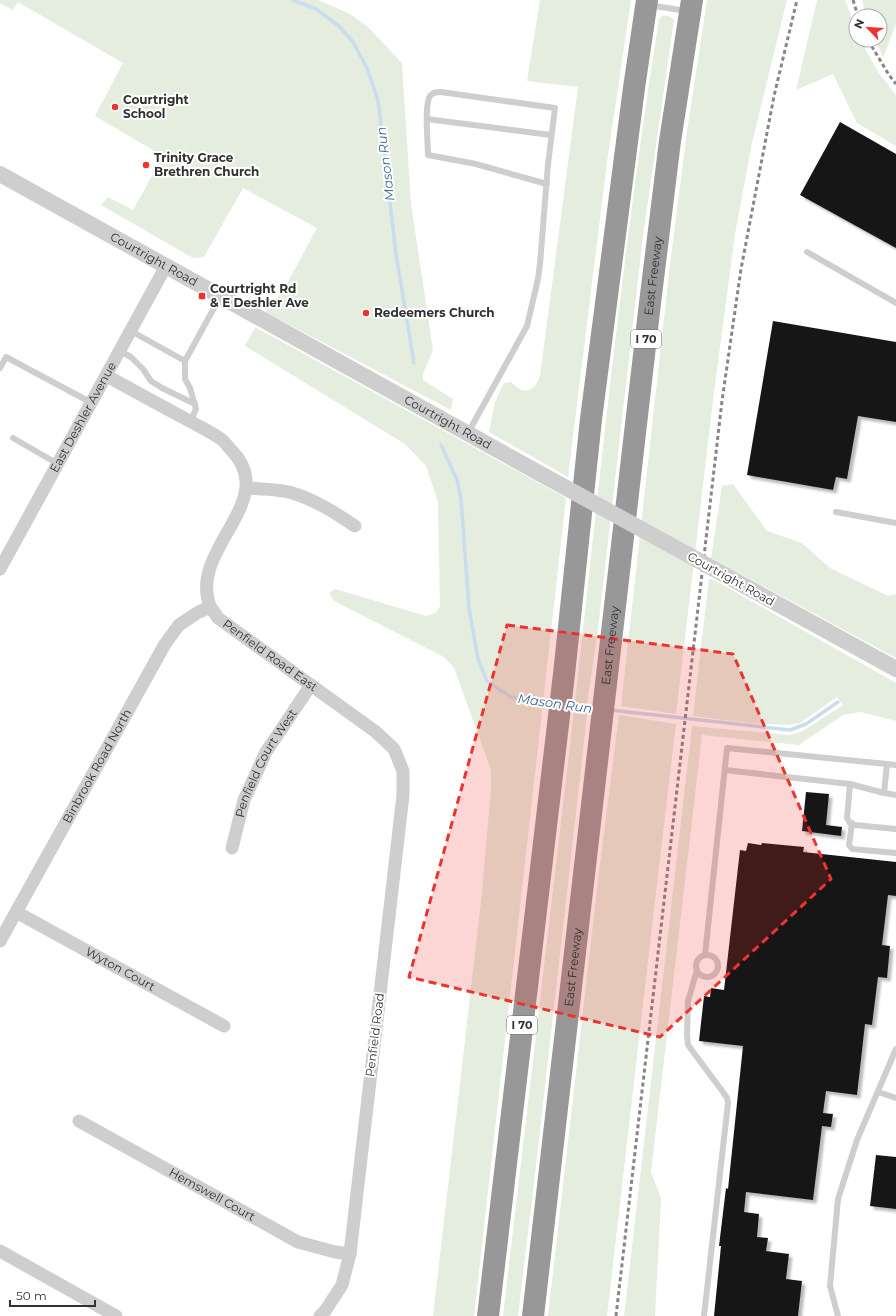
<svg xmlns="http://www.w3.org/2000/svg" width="896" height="1316" viewBox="0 0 896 1316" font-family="Montserrat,sans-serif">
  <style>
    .green { fill: #e5eede }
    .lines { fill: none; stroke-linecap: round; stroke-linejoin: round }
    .stream { stroke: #cadcee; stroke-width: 3.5 }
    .building { fill: #181818; filter: url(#shadow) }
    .service { stroke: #cecece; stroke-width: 6 }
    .minor { stroke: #cecece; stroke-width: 13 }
    .tertiary { stroke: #cecece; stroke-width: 16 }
    .motorway { stroke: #989898; stroke-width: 22 }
    .rail { stroke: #868686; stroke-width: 3; stroke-dasharray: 4 3; stroke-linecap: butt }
    .tertiary-bridge { stroke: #cecece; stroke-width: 16 }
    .marked { fill: #ed332d; fill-opacity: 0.2; stroke: #ed332d; stroke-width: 3; stroke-dasharray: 8 5; stroke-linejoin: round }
    .poi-dot { fill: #ed332d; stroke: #fff; stroke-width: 1.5 }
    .labels { text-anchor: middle; stroke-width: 4; stroke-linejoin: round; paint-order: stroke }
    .shield { fill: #fff; stroke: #6f6f6f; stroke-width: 1 }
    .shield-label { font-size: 11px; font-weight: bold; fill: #313131 }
    .poi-label { font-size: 12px; font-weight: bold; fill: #313131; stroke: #fff; text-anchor: start }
    .street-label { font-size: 12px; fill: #313131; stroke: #fff }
    .water-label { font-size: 13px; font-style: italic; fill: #3a6997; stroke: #fff }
  </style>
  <defs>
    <filter id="shadow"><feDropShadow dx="3.5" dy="3.5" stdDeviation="1" flood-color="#0004"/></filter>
  </defs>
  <rect width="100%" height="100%" fill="#fff"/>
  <g class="green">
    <path d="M 0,0 L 318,0 L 350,14 L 367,26 L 402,63 L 411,204 L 433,350 L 423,374 L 423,380 L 453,399 L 451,410 L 265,312 L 283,291 L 317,228 L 243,188 L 204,257 L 193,258 L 101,205 L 108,197 L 133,210 L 163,156 L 95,116 L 123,63 L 18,2 L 13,10 L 0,3 Z"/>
    <path d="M 540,0 L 631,0 L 607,162 L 568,477 L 489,432 L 495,402 L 504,383 L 511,382 C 514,384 518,389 522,390 C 532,394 537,383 540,376 L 578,87 L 527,81 Z"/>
    <path d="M 707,0 L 787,0 L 752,143 L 735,234 L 713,400 L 676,714 L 621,706 L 669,273 L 687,131 Z"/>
    <path d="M 817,0 L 845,0 L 856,29 L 856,40 L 860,40 L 878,72 L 896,95 L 896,146 L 857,123 L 833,74 L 796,90 Z"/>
    <path d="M 862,0 L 896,0 L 896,24 L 883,58 L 876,40 L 880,40 L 880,16 L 866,16 Z"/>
    <path d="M 662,16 C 668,15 670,16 674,20 L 643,236 L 598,629 L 587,705 L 575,703 C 600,475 623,246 659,19 Z"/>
    <path d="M 255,327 L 566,498 L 474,1316 L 433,1316 L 482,893 L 491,789 L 491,770 L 454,668 L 444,657 L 334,601 L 329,593 L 335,589 L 426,616 L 436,613 L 440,606 L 438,502 L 426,466 L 405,444 L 245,346 Z"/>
    <path d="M 733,484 L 767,531 L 802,543 L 830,568 L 888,596 L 896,594 L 896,658 L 711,558 L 722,486 Z"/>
    <path d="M 709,578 L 723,585 L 896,683 L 896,721 L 861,712 L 843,715 L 799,745 L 702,735 L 651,1172 L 661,1198 L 655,1316 L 624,1316 L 692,726 L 789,735 L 801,732 L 843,705 L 837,697 L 800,723 L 788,725 L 749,723 L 693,716 Z"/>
    <path d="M 574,711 L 587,712 L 586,724 L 536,1166 L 518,1316 L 503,1316 Z"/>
    <path d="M 619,715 L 676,724 C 652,922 630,1119 607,1316 L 548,1316 L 598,880 Z"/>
  </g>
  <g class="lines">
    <g class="stream">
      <path d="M 293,0 L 316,9 L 339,26 L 353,42 L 367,68 L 378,100 L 396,254 L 414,363"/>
      <path d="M 441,445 L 457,480 L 461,498 L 469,608 L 478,659 L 487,681 L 511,697 L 531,701 L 554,704"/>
      <path d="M 568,706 L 596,709"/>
      <path d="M 610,710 L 790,730 L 806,724 L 838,702"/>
    </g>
  </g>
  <g class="building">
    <path d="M 840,122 L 896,154 L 896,248 L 800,195 Z"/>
    <path d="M 773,321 L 896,342 L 896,422 L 858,416 L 847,479 L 836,477 L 833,490 L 747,475 Z"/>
    <path d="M 806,792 L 829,794 L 826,825 L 842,827 L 841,836 L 802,831 Z"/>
    <path d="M 748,843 L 761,845 L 762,843 L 804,847 L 803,852 L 896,862 L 896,896 L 888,895 L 882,945 L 890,946 L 887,978 L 878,977 L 872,1025 L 865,1024 L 857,1095 L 826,1091 L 823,1113 L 833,1114 L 831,1127 L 822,1126 L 813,1200 L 746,1192 L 744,1212 L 759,1214 L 757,1237 L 768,1238 L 766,1251 L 789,1254 L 786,1279 L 802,1281 L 798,1316 L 714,1316 L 721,1246 L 719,1246 L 726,1188 L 728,1189 L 743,1046 L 699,1041 L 704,996 L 710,997 L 711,988 L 724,990 L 740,850 L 746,851 Z"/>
    <path d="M 876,1155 L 896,1157 L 896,1209 L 870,1206 Z"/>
  </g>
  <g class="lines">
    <g class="service">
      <path d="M 649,5 L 686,11"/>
      <path d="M 427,119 L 551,135"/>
      <path d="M 807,252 L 896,303"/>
      <path d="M 131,331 L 185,361 L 220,297"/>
      <path d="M 120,351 L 131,357 L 143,369 L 151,381 L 162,388 L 195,404"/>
      <path d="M 185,361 L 185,379 L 190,388 L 196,409 L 190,422"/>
      <path d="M 0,368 L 6,357 L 92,403"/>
      <path d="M 468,433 L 527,326 L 538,279 L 540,264 L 548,164 L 555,108 L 441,92 C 437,92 433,92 430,96 C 424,104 428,144 428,155 L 476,164 L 547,184"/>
      <path d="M 13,438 L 58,464"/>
      <path d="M 836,512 L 896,523"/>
      <path d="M 887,764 L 896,765"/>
      <path d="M 725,770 L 850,784 L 847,818 L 850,823 L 855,825 L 896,829"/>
      <path d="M 850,784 L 884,793"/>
      <path d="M 852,823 L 849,845 L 852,849 L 896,853"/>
      <path d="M 705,955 L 727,748 L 887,764 L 884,793 L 896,795"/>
      <circle cx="707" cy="966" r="11"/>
      <path d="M 697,970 L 688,1001 L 687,1035 L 688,1045 L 723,1092 L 727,1098 L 728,1103 L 704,1316"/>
      <path d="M 878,1092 L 896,1098"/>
      <path d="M 838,1316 L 830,1286 L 838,1199 L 857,1140 L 896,1049"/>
    </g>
    <g class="minor">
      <path id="s1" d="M 107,376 C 132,390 158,404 184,418 C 196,425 210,431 221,439 C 225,442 229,448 233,452 C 279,502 188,550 210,606 C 212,610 216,614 218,618 L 376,732 L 394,749 L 403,771 L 403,795 L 350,1254 L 342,1285 L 325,1311 L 320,1316"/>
      <path d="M 247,488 C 260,489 276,489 289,492 C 314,499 334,512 355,526"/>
      <path id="s2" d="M 0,569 L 166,266"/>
      <path id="s3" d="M 232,848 L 244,800 L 266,752 L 311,685"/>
      <path id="s4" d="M 16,912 L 224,1026"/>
      <path id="s5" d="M 0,941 L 165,644 L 179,625 L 197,613 L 210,607"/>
      <path id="s6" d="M 79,1121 L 298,1242 L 335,1252 L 350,1254"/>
      <path d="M 0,1251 L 116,1316"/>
    </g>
    <g class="tertiary">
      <path id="s7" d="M 0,174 L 539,473"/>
      <path d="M 745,586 L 896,669"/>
    </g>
    <g class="motorway">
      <path d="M 488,1316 L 564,674 L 591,419 L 634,88 L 647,0"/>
      <path id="s8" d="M 533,1316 L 650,303 L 670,141 L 692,0"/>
    </g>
    <g class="rail">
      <path d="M 853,0 L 858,16"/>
      <path d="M 868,40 L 889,75 L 896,84"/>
      <path d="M 616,1316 L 722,401 L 741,269 L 774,96 L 797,0"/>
    </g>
    <path class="tertiary-bridge" d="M 539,473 L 745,586"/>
  </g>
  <path class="marked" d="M 507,625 L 733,654 L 831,879 L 660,1037 L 409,977 Z"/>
  <g class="poi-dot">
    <circle cx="115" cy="107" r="4"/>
    <circle cx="146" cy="165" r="4"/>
    <rect x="198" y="292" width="8" height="8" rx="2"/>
    <circle cx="366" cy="313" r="4"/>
  </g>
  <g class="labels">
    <g class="shield">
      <rect x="631" y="330" width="30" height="18" rx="3"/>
      <rect x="507" y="1016" width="30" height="18" rx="3"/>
    </g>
    <g class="shield-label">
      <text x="646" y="343">I 70</text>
      <text x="522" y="1029">I 70</text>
    </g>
    <g class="poi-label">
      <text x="123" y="104">Courtright<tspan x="123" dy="14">School</tspan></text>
      <text x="154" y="162">Trinity Grace<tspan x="154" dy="14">Brethren Church</tspan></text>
      <text x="210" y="293">Courtright Rd<tspan x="210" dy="14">&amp; E Deshler Ave</tspan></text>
      <text x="374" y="317">Redeemers Church</text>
    </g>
    <g class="street-label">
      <text dy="4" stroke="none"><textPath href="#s7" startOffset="176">Courtright Road</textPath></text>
      <text dy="4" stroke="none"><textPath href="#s8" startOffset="1047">East Freeway</textPath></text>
      <text dy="4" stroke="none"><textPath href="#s2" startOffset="173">East Deshler Avenue</textPath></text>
      <text dy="4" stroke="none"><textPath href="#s7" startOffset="512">Courtright Road</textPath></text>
      <text transform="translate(731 579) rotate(29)" y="4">Courtright Road</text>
      <text dy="4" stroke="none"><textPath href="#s8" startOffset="675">East Freeway</textPath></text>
      <text dy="4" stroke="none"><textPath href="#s1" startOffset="393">Penfield Road East</textPath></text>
      <text dy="4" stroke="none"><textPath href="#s3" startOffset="92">Penfield Court West</textPath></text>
      <text dy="4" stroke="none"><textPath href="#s5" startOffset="200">Binbrook Road North</textPath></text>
      <text dy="4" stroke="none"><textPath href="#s8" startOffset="351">East Freeway</textPath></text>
      <text dy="4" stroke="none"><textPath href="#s4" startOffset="119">Wyton Court</textPath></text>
      <text transform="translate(375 1035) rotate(-83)" y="4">Penfield Road</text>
      <text dy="4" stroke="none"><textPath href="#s6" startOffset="152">Hemswell Court</textPath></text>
    </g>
    <g class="water-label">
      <text transform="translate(385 164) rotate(-97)" y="5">Mason Run</text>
      <text transform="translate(555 703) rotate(8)" y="5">Mason Run</text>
    </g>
  </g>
  <g transform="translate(868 28) rotate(295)"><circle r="19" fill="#ffffff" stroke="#adadad"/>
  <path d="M0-3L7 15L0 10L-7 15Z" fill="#ed332d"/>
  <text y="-6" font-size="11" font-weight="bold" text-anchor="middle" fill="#313131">N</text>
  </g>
  <path d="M10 1300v6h85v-6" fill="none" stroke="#313131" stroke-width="2"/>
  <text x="16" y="1300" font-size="12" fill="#313131" stroke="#ffffff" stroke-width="3" paint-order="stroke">50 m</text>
</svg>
